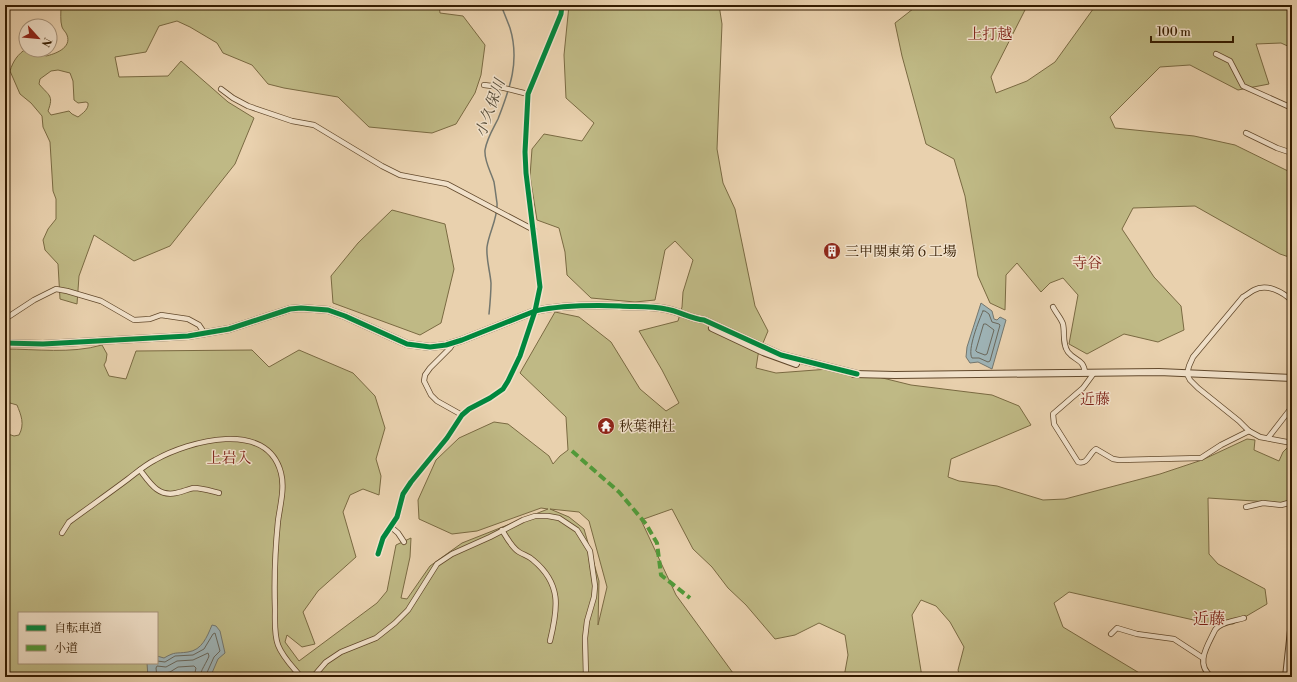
<svg xmlns="http://www.w3.org/2000/svg" width="1297" height="682" viewBox="0 0 1297 682" font-family="'Libre Bodoni','Noto Serif JP',serif">
  <style>
    .green { fill: #bfb985; stroke: #7a6a42; fill-rule: evenodd }
    .water { fill: #9eb4b7; stroke: #74776e }
    .lines { fill: none; stroke-linecap: round; stroke-linejoin: round }
    .shore { stroke: #6a685c; stroke-width: 1 }
    .stream { stroke: #74776e; stroke-width: 1.5 }
    .minor-casing { stroke: #62492c; stroke-width: 6 }
    .tertiary-casing { stroke: #62492c; stroke-width: 8 }
    .minor { stroke: #f1e1ca; stroke-width: 4.5 }
    .tertiary { stroke: #f1e1ca; stroke-width: 6 }
    .quiet { stroke: #519a39; stroke-width: 4; stroke-dasharray: 8 4; stroke-linecap: butt }
    .cycleway-casing { stroke: #f1e1ca; stroke-width: 8 }
    .cycleway { stroke: #00873e; stroke-width: 5 }
    .labels { text-anchor: middle; stroke-width: 3; stroke-linejoin: round; paint-order: stroke }
    .poi-label { font-size: 14px; fill: #351c00; stroke: #f1e1ca; text-anchor: start }
    .neighbourhood-label { font-size: 15px; fill: #7a1f14; stroke: #f1e1ca }
    .water-label { font-size: 15px; font-style: italic; fill: #544a37; stroke: #f1e1ca }
    .quarter-label { font-size: 16px; fill: #7a1f14; stroke: #f1e1ca }
  </style>
  <rect width="100%" height="100%" fill="#e9d1ae"/>
  <filter id="stains"><feTurbulence type="fractalNoise" baseFrequency=".005" numOctaves="4"/><feColorMatrix values="0 0 0 0 .2 0 0 0 0 .09 0 0 0 0 .02 0 0 0 .5 -.17"/></filter>
  <radialGradient id="worn" r=".72"><stop offset=".6" stop-color="#630" stop-opacity="0"/><stop offset="1" stop-color="#630" stop-opacity=".3"/></radialGradient>
  <g class="green">
    <path d="M 61,5 L 439,5 L 440,13 L 463,16 L 485,45 L 481,75 L 475,93 L 456,124 L 432,133 L 369,127 L 338,97 L 284,88 L 268,84 L 252,65 L 223,53 L 217,43 L 190,27 L 177,21 L 159,26 L 146,52 L 115,57 L 119,77 L 168,76 L 181,61 L 228,102 L 254,118 L 235,164 L 170,246 L 134,261 L 94,235 L 79,276 L 77,304 L 60,299 L 58,264 L 45,250 L 43,240 L 48,229 L 56,219 L 56,199 L 53,191 L 50,142 L 43,127 L 42,116 L 31,103 L 20,94 L 10,71 C 13,61 18,54 26,49 L 26,50 L 36,50 L 46,56 C 55,54 72,48 67,35 C 66,32 63,30 62,27 C 60,21 61,12 61,5 ZM 58,70 L 70,73 L 73,81 L 74,100 L 78,103 L 86,102 L 88,103 C 89,109 83,113 78,117 L 72,114 L 69,111 L 51,115 L 48,111 C 54,95 49,96 39,84 L 40,79 L 51,71 Z"/>
    <path d="M 569,5 L 719,5 L 722,24 L 717,149 L 723,183 L 735,209 L 755,306 L 768,331 L 758,355 L 756,368 L 776,373 L 842,368 L 911,385 L 992,395 L 1019,406 L 1031,425 L 951,459 L 948,477 L 959,481 L 997,486 L 1043,500 L 1065,499 L 1160,474 L 1202,460 L 1247,439 L 1255,440 L 1254,450 L 1279,461 L 1283,452 L 1289,446 L 1292,447 L 1292,501 L 1285,503 L 1208,498 L 1209,554 L 1218,564 L 1265,589 L 1267,604 L 1233,624 L 1207,623 L 1069,592 L 1054,603 L 1063,627 L 1146,677 L 960,677 L 958,670 L 964,647 L 950,622 L 936,606 L 921,600 L 912,615 L 922,677 L 844,677 L 848,655 L 845,635 L 819,623 L 795,635 L 775,639 L 746,605 L 728,588 L 712,567 L 693,549 L 672,509 L 641,520 L 676,595 L 733,673 L 722,677 L 5,677 L 5,435 L 8,434 L 14,436 L 19,435 C 25,424 21,415 17,405 L 10,403 L 5,403 L 5,349 C 36,349 71,354 102,345 L 107,354 L 106,361 L 104,365 L 109,376 L 126,379 L 136,351 L 252,350 L 269,367 L 299,350 L 353,373 L 375,396 L 385,428 L 376,459 L 381,476 L 379,495 L 363,489 L 350,495 L 343,512 L 356,557 L 318,591 L 303,612 L 315,644 L 302,647 L 287,635 L 285,642 L 299,661 L 377,603 L 387,591 L 396,545 L 411,538 L 410,557 L 401,598 L 407,599 L 430,566 L 462,543 L 548,509 L 541,508 L 477,531 L 452,534 L 419,519 L 418,500 L 436,460 L 459,438 L 494,422 L 508,424 L 549,456 L 553,464 L 560,456 L 568,450 L 566,417 L 520,373 L 555,312 L 579,317 L 611,342 L 640,389 L 666,411 L 679,403 L 662,370 L 639,331 L 678,321 L 682,307 L 683,292 L 693,260 L 675,241 L 665,250 L 655,300 L 635,302 L 591,298 L 567,275 L 565,252 L 559,228 L 537,220 L 530,176 L 532,149 L 544,134 L 582,141 L 594,123 L 566,98 L 564,55 ZM 550,509 L 579,512 L 589,521 L 607,587 L 598,625 L 599,581 L 584,529 L 569,517 ZM 19,613 L 157,613 L 157,663 L 19,663 Z"/>
    <path d="M 918,5 L 1025,5 L 1026,8 L 991,77 L 996,93 L 1027,81 L 1055,62 L 1096,5 L 1292,5 L 1292,48 L 1281,43 L 1256,44 L 1269,84 L 1238,90 L 1190,65 L 1160,67 L 1110,117 L 1115,128 L 1194,136 L 1235,145 L 1292,173 L 1292,258 L 1280,254 L 1195,206 L 1133,208 L 1122,229 L 1154,277 L 1181,306 L 1184,330 L 1158,342 L 1124,334 L 1087,354 L 1069,344 L 1078,295 L 1063,278 L 1050,283 L 1041,292 L 1017,263 L 1006,275 L 1005,310 L 990,303 L 978,276 L 965,196 L 954,159 L 926,144 L 902,56 L 895,23 Z"/>
    <path d="M 392,210 L 445,224 L 454,269 L 441,323 L 420,335 L 333,303 L 331,276 L 358,243 Z"/>
  </g>
  <g class="water">
    <path d="M 981,303 L 992,311 L 994,319 L 997,320 L 1000,317 L 1006,320 L 992,369 L 978,362 L 970,363 L 966,357 L 967,347 Z"/>
    <path d="M 212,625 L 216,626 L 220,631 L 225,653 L 218,659 L 212,673 L 208,676 L 148,677 L 147,663 L 157,663 L 157,656 L 164,658 C 176,651 175,654 188,652 C 202,650 207,637 212,625 Z"/>
  </g>
  <g class="lines">
    <g class="shore">
      <path d="M 983,311 L 985,311 L 989,314 L 992,322 L 999,324 L 1000,325 L 990,361 L 988,362 L 979,358 L 972,358 C 967,350 979,320 983,311 Z"/>
      <path d="M 984,324 L 986,324 L 994,330 L 987,354 L 985,355 L 977,352 L 976,351 Z"/>
      <path d="M 157,661 L 165,662 L 175,656 L 193,655 L 204,649 L 213,634 L 215,633 L 220,651 L 214,657 L 205,677"/>
      <path d="M 157,677 L 156,668 L 157,666 L 166,667 L 177,661 L 193,660 L 208,653 L 209,656 C 207,662 200,671 200,677"/>
      <path d="M 163,677 L 164,673 L 170,672 L 178,667 L 194,666 L 196,668 L 194,677"/>
    </g>
    <path class="stream" d="M 489,314 C 490,304 491,293 491,283 C 490,271 486,259 487,247 C 489,232 498,218 497,203 C 496,196 495,188 494,182 C 491,172 484,161 485,150 C 487,138 493,129 498,119 C 510,88 520,61 510,28 C 507,20 504,13 501,5"/>
    <g class="minor-casing">
      <g id="minor">
        <path d="M 1216,54 L 1230,61 L 1243,86 L 1292,108"/>
        <path d="M 484,85 L 500,87 L 528,94"/>
        <path d="M 221,89 L 233,98 L 248,106 L 292,121 L 314,125 L 382,166 L 400,175 L 447,184 L 534,230"/>
        <path d="M 1246,133 L 1277,148 L 1292,153"/>
        <path d="M 1292,301 C 1283,292 1267,283 1254,290 C 1250,292 1247,295 1243,297 L 1193,357 L 1189,366 L 1187,374 L 1190,380 L 1198,388 L 1239,421 L 1249,431 L 1260,437 L 1292,443"/>
        <path d="M 1053,307 C 1056,313 1061,318 1063,324 C 1065,333 1062,344 1068,352 C 1075,361 1084,359 1085,373"/>
        <path d="M 5,319 L 34,300 L 56,289 L 67,291 L 101,301 L 134,320 L 150,319 L 161,315 L 188,319 L 199,325 L 205,334"/>
        <path d="M 453,343 L 450,348 L 430,368 L 425,375 L 424,381 L 431,395 L 437,401 L 462,415"/>
        <path d="M 1094,373 L 1083,388 L 1053,414 L 1054,424 L 1078,462 C 1088,465 1089,453 1096,449 L 1113,459 L 1119,460 L 1201,458 L 1221,445 L 1249,431"/>
        <path d="M 1268,438 L 1292,407"/>
        <path d="M 140,470 C 150,483 158,497 176,493 C 182,492 188,489 194,488 C 202,488 211,491 219,493"/>
        <path d="M 1246,507 L 1263,503 L 1281,505 L 1292,502"/>
        <path d="M 391,527 L 398,533 L 404,542"/>
        <path d="M 502,530 C 507,538 512,548 519,552 C 524,555 529,556 533,560 C 562,584 558,608 550,641"/>
        <path d="M 62,533 L 69,522 C 88,508 108,494 128,479 C 136,473 145,465 155,460 C 189,441 267,419 281,473 C 285,488 280,506 278,521 C 275,551 274,580 275,609 C 275,621 274,634 278,645 C 283,658 293,667 301,677"/>
        <path d="M 378,554 L 383,538 L 397,517 L 403,494 L 411,482 L 447,438 L 462,415 L 469,409 L 490,398 L 503,389 L 508,381 L 520,356 L 535,311 L 540,287 L 526,173 L 525,152 L 528,94 L 561,14 L 562,5"/>
        <path d="M 1111,634 L 1117,628 L 1137,634 L 1174,639 L 1203,658"/>
        <path d="M 313,677 L 326,662 L 341,652 L 376,638 L 395,623 L 408,610 L 437,564 L 452,554 L 490,537 L 523,520 L 535,516 L 548,516 L 559,518 L 577,530 L 590,551 L 595,586 L 594,597 L 587,621 L 585,638 L 586,677"/>
        <path d="M 1212,677 C 1194,664 1208,645 1215,630 C 1220,622 1235,621 1244,618"/>
      </g>
    </g>
    <g class="tertiary-casing">
      <g id="tertiary">
        <path d="M 712,328 L 763,352 L 796,364"/>
        <path d="M 5,343 L 43,344 L 188,336 L 229,329 L 290,309 L 301,308 L 328,310 L 345,316 L 407,344 L 430,347 L 446,345 L 462,340 L 535,311 C 563,305 591,305 620,306 C 635,307 651,306 666,309 C 679,311 691,319 704,320 L 781,355 L 857,374"/>
        <path d="M 854,374 L 895,375 L 1159,372 L 1292,378"/>
        <path d="M 1286,677 L 1292,621"/>
      </g>
    </g>
    <use href="#minor" class="minor"/>
    <use href="#tertiary" class="tertiary"/>
    <path class="quiet" d="M 572,451 L 619,492 L 646,524 L 657,543 L 661,575 L 690,598"/>
    <g class="cycleway-casing">
      <g id="cycleway">
        <path d="M 5,343 L 43,344 L 188,336 L 229,329 L 290,309 L 301,308 L 328,310 L 345,316 L 407,344 L 430,347 L 446,345 L 462,340 L 535,311 C 563,305 591,305 620,306 C 635,307 651,306 666,309 C 679,311 691,319 704,320 L 781,355 L 857,374"/>
        <path d="M 378,554 L 383,538 L 397,517 L 403,494 L 411,482 L 447,438 L 462,415 L 469,409 L 490,398 L 503,389 L 508,381 L 520,356 L 535,311 L 540,287 L 526,173 L 525,152 L 528,94 L 561,14 L 562,5"/>
      </g>
    </g>
    <use href="#cycleway" class="cycleway"/>
  </g>
  <defs>
    <g id="building-disc" transform="scale(0.9)"><circle r="9.5" fill="#8f2418" stroke="#f1e1ca"/><path d="M-4-6H4V6H1V3H-1V6H-4ZM-2.5-4.3h1.7v1.8h-1.7ZM.8-4.3h1.7v1.8H.8ZM-2.5-1h1.7V.8h-1.7ZM.8-1h1.7V.8H.8Z" fill="#fff"/></g>
    <g id="temple-disc" transform="scale(0.9)"><circle r="9.5" fill="#8f2418" stroke="#f1e1ca"/><path d="M0-6L5-2H3V0L6.5 2.5H4V6H1.5V3h-3V6H-4V2.5H-6.5L-3 0V-2H-5Z" fill="#fff"/></g>
  </defs>
  <g fill-rule="evenodd">
    <use href="#building-disc" x="832" y="251"/>
    <use href="#temple-disc" x="606" y="426"/>
  </g>
  <g class="labels">
    <g class="poi-label">
      <text x="845" y="256">三甲関東第６工場</text>
      <text x="619" y="431">秋葉神社</text>
    </g>
    <g class="neighbourhood-label">
      <text x="990" y="39">上打越</text>
      <text x="1087" y="268">寺谷</text>
      <text x="1095" y="404">近藤</text>
      <text x="229" y="463">上岩入</text>
    </g>
    <g class="water-label">
      <text transform="translate(490 108) rotate(-70)" y="5">小久保川</text>
    </g>
    <g class="quarter-label">
      <text x="1209" y="624">近藤</text>
    </g>
  </g>
  <rect width="1297" height="682" fill="none" stroke="#e9d1ae" stroke-width="20"/>
  <rect x="6" y="6" width="1285" height="670" fill="none" stroke="#351c00" stroke-width="2"/>
  <rect x="10" y="10" width="1277" height="662" fill="none" stroke="#351c00"/>
  <rect x="18" y="612" width="140" height="52" fill="#f1e1ca" stroke="#a69279"/>
  <rect x="26" y="625" width="20" height="6" fill="#00873e" stroke="#a69279"/>
  <text x="54" y="632" font-size="12" fill="#351c00">自転車道</text>
  <rect x="26" y="645" width="20" height="6" fill="#519a39" stroke="#a69279"/>
  <text x="54" y="652" font-size="12" fill="#351c00">小道</text>
  <g transform="translate(38 38) rotate(117)"><circle r="19" fill="#f1e1ca" stroke="#a69279"/>
  <path d="M0-3L7 15L0 10L-7 15Z" fill="#8f2418"/>
  <text y="-6" font-size="11" font-weight="bold" text-anchor="middle" fill="#351c00">N</text>
  </g>
  <path d="M1151 36v6h82v-6" fill="none" stroke="#351c00" stroke-width="2"/>
  <text x="1157" y="36" font-size="12" fill="#351c00" stroke="#f1e1ca" stroke-width="3" paint-order="stroke">100 m</text>
  <rect width="100%" height="100%" filter="url(#stains)"/>
  <rect width="100%" height="100%" fill="url(#worn)"/>
</svg>
